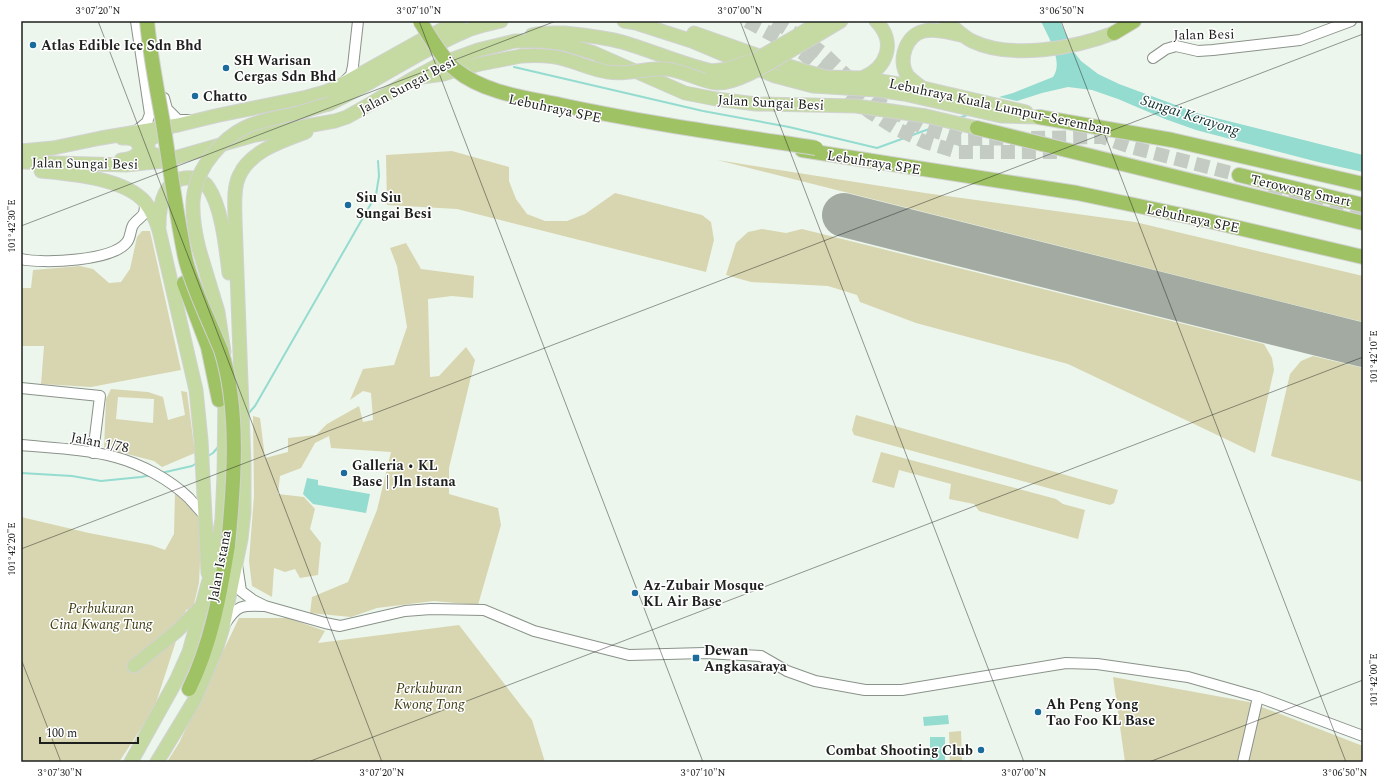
<svg xmlns="http://www.w3.org/2000/svg" width="1384" height="783" viewBox="0 0 1384 783" font-family="Spectral,serif">
  <style>
    .green { fill: #d7d6b0; fill-rule: evenodd }
    .water { fill: #94dbd0 }
    .lines { fill: none; stroke-linecap: round; stroke-linejoin: round }
    .stream { stroke: #94dbd0; stroke-width: 2 }
    .runway { stroke: #a2aaa2; stroke-width: 44 }
    .highway-tunnel { stroke: #c3cbc3; stroke-width: 14; stroke-dasharray: 14 7; stroke-linecap: butt }
    .minor-casing { stroke: #8a928a; stroke-width: 12 }
    .major-casing { stroke: #d2d2d2; stroke-width: 15 }
    .highway-casing { stroke: #d2d2d2; stroke-width: 16 }
    .minor { stroke: #fff; stroke-width: 10 }
    .major { stroke: #c5daa2; stroke-width: 13 }
    .highway { stroke: #9fc264; stroke-width: 14 }
    .major-bridge-casing { stroke: #d2d2d2; stroke-width: 15; stroke-linecap: butt }
    .highway-bridge-casing { stroke: #d2d2d2; stroke-width: 16; stroke-linecap: butt }
    .major-bridge { stroke: #c5daa2; stroke-width: 13 }
    .highway-bridge { stroke: #9fc264; stroke-width: 14 }
    .ticks { fill: none; stroke: #1d201d; stroke-width: 1; stroke-opacity: 0.45 }
    .poi-dot { fill: #1c6b9d; stroke: #fff; stroke-width: 1.5 }
    .labels { text-anchor: middle; stroke-width: 3; stroke-linejoin: round; paint-order: stroke }
    .street-label { font-size: 14px; fill: #1d201d; stroke: #fff }
    .poi-label { font-size: 14px; font-weight: bold; fill: #1d201d; stroke: #fff; text-anchor: start }
    .park-label { font-size: 14px; font-style: italic; fill: #3f3d13; stroke: #fff }
    .water-label { font-size: 15px; font-style: italic; fill: #0d302c; stroke: #fff }
    .neatline { fill: none; stroke: #1d201d; stroke-width: 1.5 }
    .ticks-label { font-size: 10px; text-anchor: middle; fill: #1d201d }
  </style>
  <rect width="100%" height="100%" fill="#edf6ed"/>
  <g class="green">
    <path d="M 452,151 L 509,167 L 509,181 L 516,199 L 527,214 L 545,221 L 567,221 L 585,214 L 615,193 L 702,215 L 711,222 L 714,240 L 706,272 L 457,209 L 387,205 L 386,155 Z"/>
    <path d="M 717,160 L 925,193 L 1135,222 L 1363,276 L 1363,322 Z"/>
    <path d="M 762,229 L 786,233 L 802,229 L 1264,344 L 1272,358 L 1274,370 L 1255,453 L 1068,364 L 916,323 L 860,302 L 857,295 L 828,286 L 751,282 L 726,275 L 736,243 L 748,232 Z"/>
    <path d="M 142,231 L 150,231 L 181,370 L 91,387 L 41,384 L 44,346 L 21,346 L 21,288 L 31,288 L 33,270 L 80,266 L 93,269 L 109,283 L 121,282 L 130,269 L 137,237 Z"/>
    <path d="M 406,243 L 421,269 L 474,276 L 473,298 L 452,296 L 428,299 L 430,377 L 439,376 L 466,347 L 475,360 L 449,468 L 449,494 L 498,508 L 501,525 L 478,605 L 434,601 L 377,608 L 351,617 L 310,613 L 312,597 L 348,582 L 377,510 L 391,452 L 331,448 L 329,436 L 315,443 L 301,468 L 280,476 L 278,494 L 304,497 L 315,509 L 310,529 L 321,543 L 318,575 L 300,578 L 295,569 L 285,572 L 274,568 L 272,597 L 252,586 L 249,561 L 254,496 L 253,416 L 260,418 L 265,458 L 288,452 L 288,438 L 316,435 L 327,424 L 359,406 L 363,422 L 373,420 L 371,393 L 363,391 L 350,400 L 363,369 L 394,365 L 407,327 L 397,266 L 390,248 Z"/>
    <path d="M 1313,356 L 1363,368 L 1363,482 L 1271,456 L 1290,374 L 1301,361 Z"/>
    <path d="M 111,389 L 148,392 L 163,397 L 168,420 L 185,415 L 181,391 L 187,392 L 195,453 L 162,467 L 154,461 L 104,448 L 106,399 ZM 118,397 L 154,399 L 153,423 L 116,419 Z"/>
    <path d="M 856,415 L 1118,490 L 1114,503 L 1110,505 L 854,435 L 852,430 Z"/>
    <path d="M 881,452 L 1056,499 L 1063,504 L 1085,510 L 1078,539 L 979,511 L 974,504 L 949,499 L 951,484 L 899,470 L 894,488 L 872,482 Z"/>
    <path d="M 175,492 L 189,501 L 198,515 L 201,541 L 199,583 L 193,608 L 186,610 L 154,709 L 119,762 L 21,762 L 21,517 L 89,533 L 151,545 L 165,550 L 174,534 Z"/>
    <path d="M 239,618 L 288,618 L 325,631 L 318,643 L 459,625 L 532,720 L 545,762 L 167,762 L 179,743 Z"/>
    <path d="M 1113,677 L 1249,702 L 1363,746 L 1363,762 L 1125,762 Z"/>
    <path d="M 961,731 L 962,762 L 950,762 L 949,732 Z"/>
  </g>
  <g class="water">
    <path d="M 1041,21 L 1060,21 L 1074,52 L 1081,61 L 1098,74 L 1119,84 L 1200,114 L 1363,155 L 1363,172 L 1318,162 L 1196,130 L 1165,119 L 1118,99 L 1092,90 L 1068,87 L 1042,93 L 1017,101 L 999,97 L 1013,93 L 1053,77 C 1064,62 1048,37 1041,21 Z"/>
    <path d="M 307,478 L 318,480 L 318,485 L 370,494 L 366,513 L 313,504 L 303,494 Z"/>
    <path d="M 948,715 L 949,724 L 924,726 L 923,717 Z"/>
    <rect x="930" y="737" width="15" height="23"/>
  </g>
  <g class="lines">
    <g class="stream">
      <path d="M 514,67 L 703,111 L 789,127 L 877,148 L 940,125"/>
      <path d="M 959,118 L 970,114"/>
      <path d="M 247,415 L 255,406 L 376,195 L 379,176 L 378,161"/>
      <path d="M 208,456 L 213,453 L 219,446"/>
      <path d="M 21,473 L 72,476 L 101,481 L 141,477 L 151,475"/>
      <path d="M 161,473 L 192,466 L 197,463"/>
    </g>
    <path class="runway" d="M 844,215 L 1363,345"/>
    <g class="highway-tunnel">
      <path d="M 747,21 L 782,40 L 804,54 L 846,93 L 870,112 L 897,129 L 925,142 L 958,152 L 1064,152"/>
      <path d="M 774,21 L 808,42 L 825,55 L 852,81 L 877,102 L 922,127 L 960,139 L 1102,137 L 1134,148 L 1239,175"/>
      <path d="M 1268,193 L 1363,213"/>
    </g>
    <g class="minor-casing">
      <g id="minor">
        <path d="M 1153,58 L 1166,49 L 1176,46 L 1198,51 L 1213,50 L 1300,40 L 1351,21"/>
        <path d="M 344,82 L 351,75 L 353,66 L 358,21"/>
        <path d="M 164,98 L 167,109 L 178,120 L 189,120"/>
        <path d="M 135,132 L 147,122 L 150,114 L 136,21"/>
        <path d="M 21,259 C 43,264 113,261 127,242 C 131,237 130,230 133,225 C 141,214 145,220 145,202"/>
        <path d="M 21,388 L 100,396 L 93,453"/>
        <path d="M 21,445 C 52,448 85,449 115,457 C 141,464 169,479 189,498 C 194,504 200,510 205,516"/>
        <path d="M 237,565 L 241,591 L 253,600 L 265,606 L 325,623 L 340,626 L 405,611 L 431,609 L 484,610 L 534,631 L 629,655 L 704,653 L 761,656 L 787,671 L 815,681 L 865,690 L 902,690 L 1066,663 L 1097,664 L 1188,677 L 1258,697 L 1363,736"/>
        <path d="M 225,624 C 237,605 242,605 263,606"/>
        <path d="M 1243,762 L 1258,697"/>
      </g>
    </g>
    <g class="major-casing">
      <g id="major">
        <path d="M 624,21 L 636,23 L 692,41 L 775,76 L 813,86 L 877,90 L 904,94 L 1001,116 L 1039,117"/>
        <path d="M 946,21 C 955,28 962,36 972,41 C 1011,60 1075,48 1114,33"/>
        <path d="M 694,33 L 785,65 L 825,77 L 862,78 L 923,88 L 1026,112"/>
        <path d="M 800,34 L 821,21"/>
        <path d="M 532,35 C 542,32 554,33 565,33 C 584,35 604,37 622,42 C 653,51 681,64 712,71"/>
        <path d="M 799,46 L 841,21"/>
        <path d="M 422,77 L 444,74 L 456,70 L 480,64 L 521,56"/>
        <path d="M 862,78 C 887,68 897,42 876,21"/>
        <path d="M 921,87 C 916,83 911,80 907,75 C 898,59 906,35 924,31 C 936,28 950,33 962,35"/>
        <path d="M 329,104 C 376,82 418,51 466,31 C 477,26 490,24 501,21"/>
        <path d="M 166,133 L 151,138 C 141,153 155,157 168,155"/>
        <path d="M 21,151 L 53,148 L 101,138 L 178,125 L 215,116 L 307,97 L 325,92 L 341,85 L 418,42 L 459,21"/>
        <path d="M 121,160 C 133,159 148,152 134,139 L 128,138 L 122,138"/>
        <path d="M 21,162 L 126,165 L 164,161 L 255,135 L 335,121 L 347,117 L 370,104 L 414,78 L 442,63 L 478,50 L 515,41 L 541,41 L 565,44 L 594,53 L 685,93 L 716,99 L 756,104 L 856,106 L 926,116 L 977,128"/>
        <path d="M 41,171 C 71,174 124,178 145,202 C 151,210 156,220 159,230 L 196,390 L 201,440 L 208,573"/>
        <path d="M 159,226 C 159,205 164,175 193,178 C 198,179 205,182 208,187 C 222,207 226,249 229,273"/>
        <path d="M 199,249 L 218,312 L 224,352"/>
        <path d="M 134,666 L 177,631 L 200,608"/>
        <path d="M 131,762 L 176,681 L 189,652 L 216,555 L 222,519 L 224,475 L 225,391"/>
        <path d="M 157,762 L 194,701 L 216,650 L 223,627 L 241,539 L 244,512 L 244,463 L 235,219 C 235,206 233,189 239,176 C 250,151 282,141 306,132"/>
      </g>
    </g>
    <g class="highway-casing">
      <g id="highway">
        <path d="M 1114,33 L 1134,21"/>
        <path d="M 1039,117 L 1172,140 L 1363,184"/>
        <path d="M 977,128 L 1363,223"/>
        <path d="M 802,150 L 1077,193 L 1205,220 L 1363,257"/>
        <path d="M 1239,175 L 1363,205"/>
        <path d="M 184,283 L 208,347 L 219,400"/>
        <path d="M 189,689 C 211,644 220,595 228,545"/>
      </g>
    </g>
    <use href="#minor" class="minor"/>
    <use href="#major" class="major"/>
    <use href="#highway" class="highway"/>
    <g class="major-bridge-casing">
      <g id="major-bridge">
        <path d="M 521,56 C 536,55 550,55 564,59 C 579,63 593,70 608,72 C 627,76 646,67 666,69 C 683,70 699,81 716,83 C 738,85 779,57 799,46"/>
        <path d="M 741,68 L 800,34"/>
        <path d="M 712,71 L 728,69 L 748,62"/>
        <path d="M 199,249 C 190,212 188,184 213,154 C 222,143 232,134 244,128 C 262,119 282,117 302,112 C 311,109 320,106 329,104"/>
      </g>
    </g>
    <g class="highway-bridge-casing">
      <g id="highway-bridge">
        <path d="M 147,21 C 150,55 157,89 163,123 C 170,167 176,212 185,257 C 190,279 200,301 209,322 C 213,331 217,341 221,350 C 240,410 234,484 228,545"/>
        <path d="M 420,21 C 429,35 443,60 456,70 C 484,93 527,98 561,105 C 645,123 731,135 816,148"/>
      </g>
    </g>
    <use href="#major-bridge" class="major-bridge"/>
    <use href="#highway-bridge" class="highway-bridge"/>
  </g>
  <path class="ticks" d="M 98,21 L 382,762M 419,21 L 703,762M 740,21 L 1024,762M 1061,21 L 1346,762M 21,226 L 556,21M 21,549 L 1363,34M 21,659 L 61,762M 308,762 L 1363,357M 1149,762 L 1363,680"/>
  <g class="poi-dot">
    <circle cx="33" cy="45" r="4"/>
    <circle cx="226" cy="68" r="4"/>
    <circle cx="195" cy="96" r="4"/>
    <circle cx="348" cy="205" r="4"/>
    <circle cx="344" cy="473" r="4"/>
    <circle cx="635" cy="593" r="4"/>
    <rect x="692" y="654" width="8" height="8" rx="2"/>
    <circle cx="1038" cy="712" r="4"/>
    <circle cx="981" cy="750" r="4"/>
  </g>
  <g class="labels">
    <g class="street-label">
      <text transform="translate(1204 34) rotate(-1)" y="5">Jalan Besi</text>
      <text transform="translate(407 85) rotate(-28)" y="5">Jalan Sungai Besi</text>
      <text transform="translate(771 102) rotate(3)" y="5">Jalan Sungai Besi</text>
      <text transform="translate(1000 106) rotate(12)" y="5">Lebuhraya Kuala Lumpur–Seremban</text>
      <text transform="translate(555 108) rotate(12)" y="5">Lebuhraya SPE</text>
      <text transform="translate(874 162) rotate(9)" y="5">Lebuhraya SPE</text>
      <text transform="translate(85 163) rotate(1)" y="5">Jalan Sungai Besi</text>
      <text transform="translate(1301 190) rotate(13)" y="5">Terowong Smart</text>
      <text transform="translate(1193 218) rotate(12)" y="5">Lebuhraya SPE</text>
      <text transform="translate(100 442) rotate(11)" y="5">Jalan 1/78</text>
      <text transform="translate(219 566) rotate(-79)" y="5">Jalan Istana</text>
    </g>
    <g class="poi-label">
      <text x="41" y="50">Atlas Edible Ice Sdn Bhd</text>
      <text x="234" y="65">SH Warisan<tspan x="234" dy="16">Cergas Sdn Bhd</tspan></text>
      <text x="203" y="101">Chatto</text>
      <text x="356" y="202">Siu Siu<tspan x="356" dy="16">Sungai Besi</tspan></text>
      <text x="352" y="470">Galleria • KL<tspan x="352" dy="16">Base | Jln Istana</tspan></text>
      <text x="643" y="590">Az-Zubair Mosque<tspan x="643" dy="16">KL Air Base</tspan></text>
      <text x="704" y="655">Dewan<tspan x="704" dy="16">Angkasaraya</tspan></text>
      <text x="1046" y="709">Ah Peng Yong<tspan x="1046" dy="16">Tao Foo KL Base</tspan></text>
      <text x="973" y="755" text-anchor="end">Combat Shooting Club</text>
    </g>
    <g class="park-label">
      <text x="101" y="613">Perbukuran<tspan x="101" dy="16">Cina Kwang Tung</tspan></text>
      <text x="429" y="693">Perkuburan<tspan x="429" dy="16">Kwong Tong</tspan></text>
    </g>
    <g class="water-label">
      <text transform="translate(1190 115) rotate(18)" y="5">Sungai Kerayong</text>
    </g>
  </g>
  <rect width="1384" height="783" fill="none" stroke="#ffffff" stroke-width="44"/>
  <path d="M40 737v6h98v-6" fill="none" stroke="#1d201d" stroke-width="2"/>
  <text x="46" y="737" font-size="12" fill="#1d201d" stroke="#ffffff" stroke-width="3" paint-order="stroke">100 m</text>
  <rect x="22" y="22" width="1340" height="739" class="neatline"/>
  <g class="ticks-label">
    <text x="98" y="14">3°07'20"N</text>
    <text x="419" y="14">3°07'10"N</text>
    <text x="740" y="14">3°07'00"N</text>
    <text x="1062" y="14">3°06'50"N</text>
    <text transform="translate(11 226) rotate(-90)" y="4">101°42'30"E</text>
    <text transform="translate(1373 357) rotate(-90)" y="4">101°42'10"E</text>
    <text transform="translate(11 549) rotate(-90)" y="4">101°42'20"E</text>
    <text transform="translate(1373 680) rotate(-90)" y="4">101°42'00"E</text>
    <text x="60" y="776">3°07'30"N</text>
    <text x="382" y="776">3°07'20"N</text>
    <text x="703" y="776">3°07'10"N</text>
    <text x="1024" y="776">3°07'00"N</text>
    <text x="1345" y="776">3°06'50"N</text>
  </g>
</svg>
